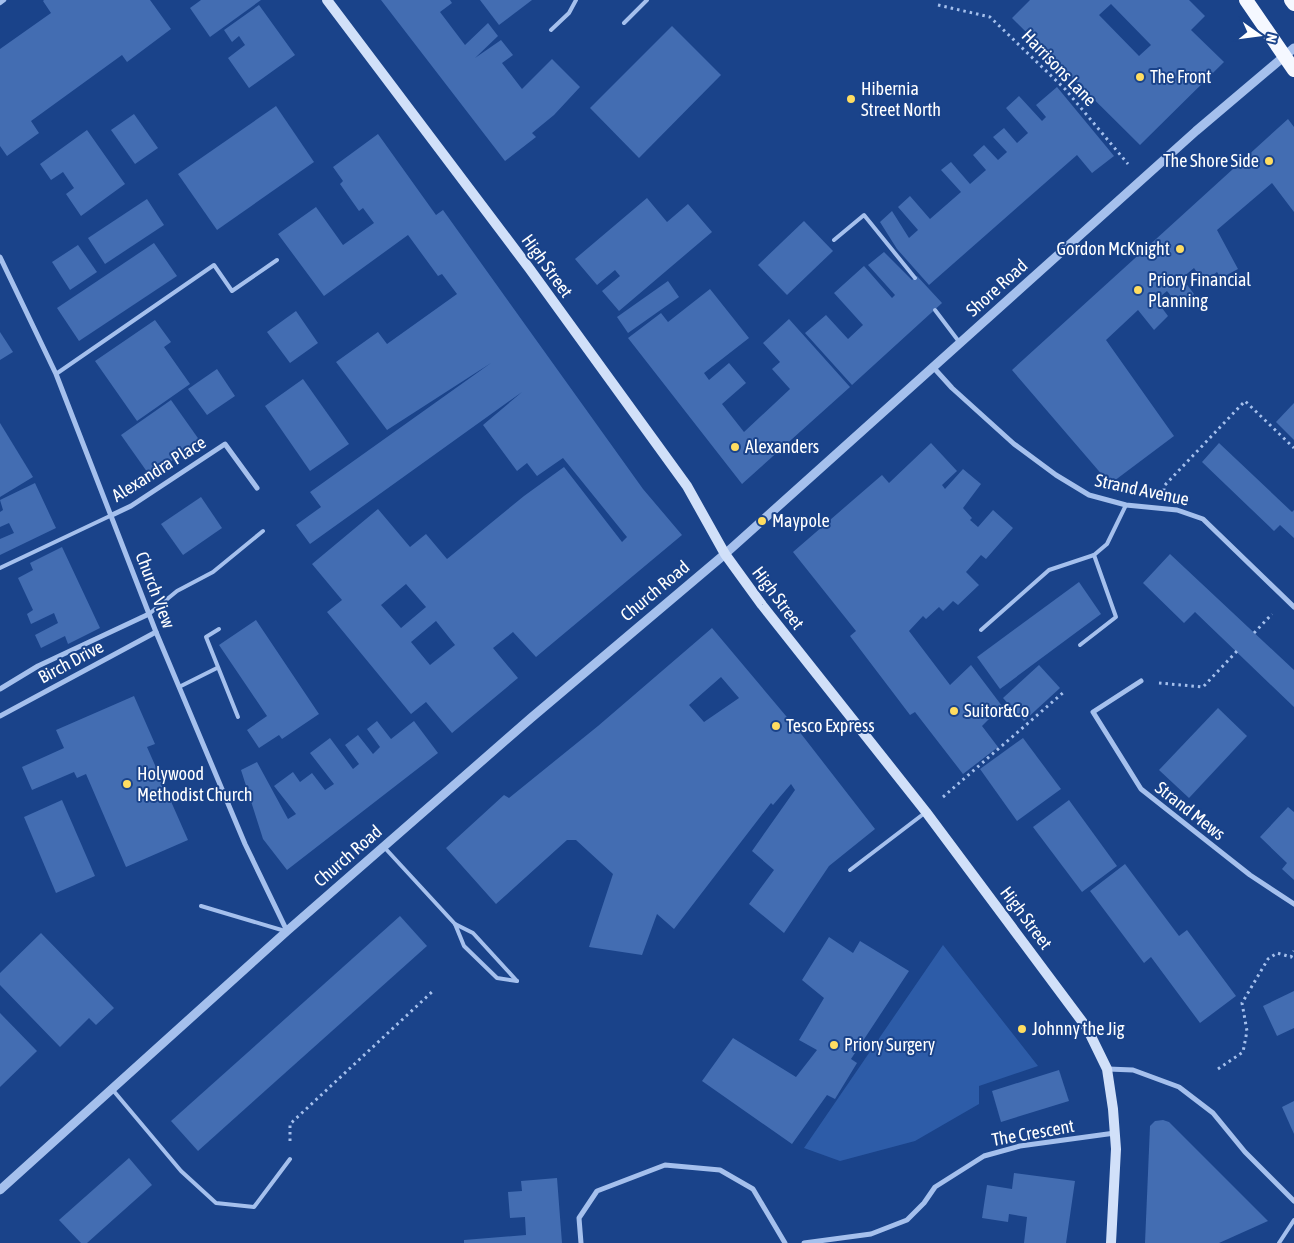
<svg xmlns="http://www.w3.org/2000/svg" width="1294" height="1243" viewBox="0 0 1294 1243" font-family="'Asap Condensed',sans-serif">
  <style>
    .green { fill: #2d5ca8 }
    .building { fill: #436db2; fill-rule: evenodd }
    .lines { fill: none; stroke-linecap: round; stroke-linejoin: round }
    .path { stroke: #a5c0ed; stroke-width: 3; stroke-dasharray: 2.5 4; stroke-linecap: butt }
    .service { stroke: #a5c0ed; stroke-width: 4 }
    .pedestrian { stroke: #a5c0ed; stroke-width: 4.5 }
    .minor { stroke: #a5c0ed; stroke-width: 5 }
    .tertiary { stroke: #a5c0ed; stroke-width: 9 }
    .secondary { stroke: #d1e0f9; stroke-width: 10 }
    .trunk { stroke: #f5f8ff; stroke-width: 14 }
    .poi-dot { fill: #ffdd61; stroke: #1a438a; stroke-width: 2 }
    .labels { text-anchor: middle; stroke-width: 4; stroke-linejoin: round; paint-order: stroke }
    .street-label { font-size: 18px; fill: #fff; stroke: #1a438a }
    .poi-label { font-size: 18px; fill: #fff; stroke: #1a438a; text-anchor: start }
  </style>
  <rect width="100%" height="100%" fill="#1a438a"/>
  <path class="green" d="M 943,945 L 1038,1066 L 979,1086 L 979,1104 L 915,1141 L 840,1161 L 804,1148 Z"/>
  <g class="building">
    <path d="M 44,0 L 150,0 L 171,29 L 127,62 L 122,55 L 31,121 L 39,133 L 7,156 L 0,146 L 0,49 L 51,13 L 43,1 Z"/>
    <path d="M 201,0 L 261,0 L 210,37 L 190,8 Z"/>
    <path d="M 381,0 L 450,0 L 452,3 L 440,12 L 465,45 L 488,23 L 498,36 L 475,58 L 501,40 L 513,55 L 502,63 L 522,89 L 552,59 L 580,87 L 554,115 L 532,133 L 536,137 L 505,161 Z"/>
    <path d="M 480,0 L 532,0 L 499,25 Z"/>
    <path d="M 1030,0 L 1189,0 L 1205,16 L 1191,30 L 1224,62 L 1140,145 L 1012,18 ZM 1111,4 L 1151,45 L 1139,56 L 1099,15 Z"/>
    <path d="M 259,5 L 295,55 L 249,88 L 228,58 L 245,45 L 239,36 L 232,42 L 224,30 Z"/>
    <path d="M 672,26 L 721,75 L 639,158 L 590,108 Z"/>
    <path d="M 1057,87 L 1114,156 L 1092,173 L 1077,155 L 929,285 L 897,249 L 880,222 L 892,211 L 909,238 L 918,230 L 898,207 L 910,196 L 930,219 L 961,192 L 941,170 L 951,162 L 970,184 L 986,170 L 973,155 L 984,145 L 998,160 L 1007,152 L 993,137 L 1004,128 L 1017,143 L 1028,133 L 1006,108 L 1019,96 L 1042,121 L 1046,117 L 1036,105 Z"/>
    <path d="M 276,106 L 314,162 L 217,230 L 178,174 Z"/>
    <path d="M 134,114 L 158,148 L 135,164 L 111,130 Z"/>
    <path d="M 1288,119 L 1294,127 L 1294,212 L 1272,183 L 1217,230 L 1238,269 L 1221,278 L 1217,272 L 1204,282 L 1194,268 L 1182,278 L 1194,294 L 1180,307 L 1167,291 L 1156,300 L 1168,316 L 1154,330 L 1138,310 L 1106,340 L 1174,436 L 1110,484 L 1012,370 Z"/>
    <path d="M 87,130 L 125,184 L 81,216 L 66,194 L 74,188 L 63,172 L 51,180 L 40,164 Z"/>
    <path d="M 378,134 L 436,215 L 443,210 L 643,489 L 682,535 L 536,657 L 513,632 L 493,648 L 518,678 L 452,733 L 426,702 L 411,714 L 327,612 L 342,600 L 312,564 L 378,509 L 410,547 L 426,534 L 447,559 L 524,496 L 564,467 L 622,542 L 627,537 L 563,458 L 537,476 L 527,463 L 517,471 L 483,425 L 522,392 L 310,544 L 296,525 L 321,507 L 310,492 L 491,363 L 387,430 L 336,362 L 378,332 L 387,344 L 457,294 L 442,274 L 438,276 L 408,235 L 324,296 L 278,234 L 316,207 L 343,245 L 374,223 L 363,208 L 359,211 L 340,184 L 343,181 L 333,167 ZM 406,584 L 426,607 L 401,628 L 381,605 ZM 436,621 L 455,645 L 430,665 L 411,642 Z"/>
    <path d="M 647,198 L 667,222 L 688,204 L 712,232 L 619,311 L 602,291 L 620,276 L 615,270 L 597,285 L 575,259 Z"/>
    <path d="M 147,199 L 164,225 L 105,264 L 88,238 Z"/>
    <path d="M 804,221 L 833,251 L 787,295 L 758,265 Z"/>
    <path d="M 154,243 L 177,276 L 79,341 L 57,308 Z"/>
    <path d="M 78,245 L 97,272 L 70,290 L 52,262 Z"/>
    <path d="M 884,252 L 912,280 L 917,276 L 942,303 L 852,385 L 805,333 L 826,315 L 848,339 L 863,325 L 834,293 L 864,266 L 892,298 L 895,295 L 868,265 Z"/>
    <path d="M 668,281 L 679,297 L 628,333 L 617,317 Z"/>
    <path d="M 710,289 L 749,338 L 704,373 L 709,380 L 729,363 L 746,383 L 722,404 L 744,432 L 790,389 L 772,369 L 780,362 L 763,343 L 789,319 L 850,387 L 742,484 L 628,338 L 661,313 L 668,322 Z"/>
    <path d="M 296,311 L 318,343 L 290,363 L 267,332 Z"/>
    <path d="M 155,320 L 171,342 L 164,347 L 190,384 L 137,421 L 95,361 Z"/>
    <path d="M 0,332 L 13,352 L 0,360 Z"/>
    <path d="M 217,369 L 235,396 L 207,415 L 188,389 Z"/>
    <path d="M 303,379 L 349,444 L 310,471 L 265,406 Z"/>
    <path d="M 171,400 L 200,441 L 150,476 L 121,435 Z"/>
    <path d="M 1294,403 L 1294,440 L 1276,422 Z"/>
    <path d="M 0,423 L 33,477 L 0,497 Z"/>
    <path d="M 931,443 L 957,471 L 942,485 L 945,489 L 963,469 L 981,484 L 963,508 L 972,518 L 970,520 L 978,527 L 993,510 L 1013,528 L 986,559 L 981,555 L 966,572 L 979,585 L 958,605 L 953,601 L 943,611 L 939,607 L 926,619 L 923,616 L 909,631 L 950,685 L 971,665 L 1002,706 L 982,726 L 998,747 L 963,774 L 915,712 L 910,715 L 850,636 L 856,631 L 793,552 L 882,475 L 889,483 Z"/>
    <path d="M 1219,443 L 1292,512 L 1294,510 L 1294,538 L 1280,525 L 1274,531 L 1202,462 Z"/>
    <path d="M 35,483 L 56,528 L 0,555 L 0,539 L 14,533 L 9,523 L 0,527 L 0,512 L 3,510 L 0,500 Z"/>
    <path d="M 201,497 L 222,528 L 183,555 L 161,524 Z"/>
    <path d="M 62,547 L 100,628 L 68,644 L 65,636 L 41,648 L 35,635 L 58,623 L 54,613 L 31,624 L 27,614 L 33,610 L 18,578 L 33,570 L 30,563 Z"/>
    <path d="M 1170,554 L 1294,670 L 1294,707 L 1195,612 L 1184,623 L 1143,583 Z"/>
    <path d="M 1079,582 L 1101,614 L 1000,689 L 977,657 Z"/>
    <path d="M 256,620 L 319,714 L 282,739 L 279,735 L 259,748 L 247,730 L 267,716 L 219,645 Z"/>
    <path d="M 712,628 L 802,735 L 875,829 L 829,866 L 784,933 L 749,904 L 774,870 L 752,851 L 795,790 L 791,784 L 773,805 L 771,803 L 674,929 L 657,914 L 642,955 L 589,947 L 613,874 L 576,840 L 567,840 L 496,904 L 446,848 L 504,795 L 509,798 L 598,726 ZM 721,677 L 739,698 L 704,722 L 689,705 Z"/>
    <path d="M 1039,665 L 1060,688 L 1024,721 L 1003,698 Z"/>
    <path d="M 134,696 L 155,744 L 147,747 L 188,840 L 126,867 L 86,774 L 77,778 L 74,772 L 32,790 L 22,767 L 64,748 L 56,730 Z"/>
    <path d="M 1218,708 L 1247,736 L 1189,798 L 1159,770 Z"/>
    <path d="M 377,721 L 391,739 L 414,721 L 438,753 L 287,870 L 263,839 L 241,770 L 257,762 L 288,819 L 296,814 L 274,786 L 293,772 L 300,782 L 312,773 L 325,790 L 334,784 L 310,753 L 330,738 L 353,769 L 359,764 L 345,745 L 358,735 L 373,754 L 380,747 L 367,729 Z"/>
    <path d="M 1023,738 L 1061,789 L 1017,821 L 980,769 Z"/>
    <path d="M 62,800 L 95,876 L 56,893 L 24,817 Z"/>
    <path d="M 1069,800 L 1117,866 L 1082,892 L 1033,827 Z"/>
    <path d="M 1288,807 L 1294,812 L 1294,880 L 1282,869 L 1287,863 L 1260,837 Z"/>
    <path d="M 1125,864 L 1179,936 L 1187,930 L 1236,996 L 1200,1023 L 1151,957 L 1144,963 L 1090,891 Z"/>
    <path d="M 400,916 L 427,946 L 198,1151 L 171,1121 Z"/>
    <path d="M 41,933 L 114,1008 L 96,1025 L 89,1018 L 60,1047 L 0,985 L 0,973 Z"/>
    <path d="M 829,937 L 853,953 L 860,941 L 909,971 L 851,1059 L 857,1063 L 835,1099 L 827,1095 L 792,1144 L 702,1081 L 733,1038 L 796,1077 L 817,1050 L 799,1040 L 824,998 L 802,980 Z"/>
    <path d="M 1294,991 L 1294,1028 L 1277,1036 L 1263,1006 Z"/>
    <path d="M 0,1013 L 37,1051 L 0,1087 Z"/>
    <path d="M 1059,1070 L 1069,1101 L 1001,1122 L 992,1091 Z"/>
    <path d="M 1294,1101 L 1294,1134 L 1282,1107 Z"/>
    <path d="M 1163,1120 L 1169,1122 L 1268,1221 L 1219,1243 L 1145,1243 L 1150,1126 L 1155,1121 Z"/>
    <path d="M 129,1158 L 152,1185 L 87,1243 L 81,1243 L 59,1220 Z"/>
    <path d="M 1014,1173 L 1075,1181 L 1066,1243 L 1024,1243 L 1027,1217 L 1009,1214 L 1008,1222 L 982,1218 L 987,1185 L 1012,1189 Z"/>
    <path d="M 557,1178 L 562,1243 L 464,1243 L 464,1240 L 526,1235 L 525,1217 L 510,1218 L 508,1192 L 522,1191 L 521,1181 Z"/>
  </g>
  <g class="lines">
    <g class="path">
      <path d="M 938,5 L 990,17 L 1065,89 L 1128,164"/>
      <path d="M 1164,491 L 1164,486 L 1245,401 L 1294,448"/>
      <path d="M 1254,633 L 1272,614"/>
      <path d="M 1159,683 L 1203,687 L 1237,651"/>
      <path d="M 943,797 L 1065,691"/>
      <path d="M 1218,1069 L 1243,1052 L 1247,1031 L 1242,1003 L 1268,959 L 1277,953 L 1291,957 L 1294,951"/>
      <path d="M 290,1141 L 290,1124 L 433,991"/>
    </g>
    <g class="service">
      <path d="M 624,23 L 647,0"/>
      <path d="M 551,30 L 569,13 L 576,0"/>
      <path d="M 834,240 L 864,215 L 915,278"/>
      <path d="M 935,310 L 960,343"/>
      <path d="M 56,374 L 214,265 L 232,291 L 277,260"/>
      <path d="M 0,568 L 112,515"/>
      <path d="M 149,614 L 177,591 L 213,572 L 263,531"/>
      <path d="M 219,629 L 206,637 L 238,717"/>
      <path d="M 981,630 L 1049,570 L 1094,555 L 1107,544 L 1126,505"/>
      <path d="M 1080,645 L 1116,617 L 1094,555"/>
      <path d="M 179,687 L 217,668"/>
      <path d="M 384,847 L 455,924 L 464,946 L 497,978 L 517,981"/>
      <path d="M 850,870 L 926,812"/>
      <path d="M 201,906 L 285,931"/>
      <path d="M 455,924 L 473,933 L 517,981"/>
      <path d="M 112,1089 L 181,1171 L 216,1203 L 254,1207 L 290,1159"/>
      <path d="M 1279,1243 L 1294,1220"/>
    </g>
    <path class="pedestrian" d="M 0,3 L 4,0"/>
    <g class="minor">
      <path d="M 0,257 L 56,374 L 156,632 L 245,844 L 287,931"/>
      <path d="M 933,367 L 952,388 L 1014,444 L 1056,475 L 1089,495 L 1126,505 L 1177,510 L 1203,519 L 1294,607"/>
      <path d="M 112,515 L 131,506 L 225,444 L 257,488"/>
      <path d="M 1141,681 L 1093,712 L 1141,789 L 1250,875 L 1294,904"/>
      <path d="M 0,689 L 38,666 L 149,614"/>
      <path d="M 0,716 L 156,632"/>
      <path d="M 1108,1069 L 1133,1070 L 1179,1087 L 1213,1113 L 1245,1152 L 1294,1201"/>
      <path d="M 581,1243 L 579,1218 L 597,1191 L 665,1165 L 720,1170 L 753,1189 L 785,1243"/>
      <path d="M 804,1243 L 871,1234 L 907,1220 L 924,1203 L 935,1187 L 984,1156 L 1020,1146 L 1115,1133"/>
    </g>
    <path class="tertiary" d="M 0,1190 L 287,931 L 531,718 L 725,554 L 1196,131 L 1294,48"/>
    <path class="secondary" d="M 327,0 L 529,268 L 687,486 L 725,554 L 762,605 L 926,812 L 1087,1028 L 1107,1069 L 1113,1109 L 1116,1149 L 1111,1243"/>
    <g class="trunk">
      <path d="M 1246,0 L 1294,70"/>
      <path d="M 1291,0 L 1294,4"/>
    </g>
  </g>
  <g class="poi-dot">
    <circle cx="1140" cy="77" r="5"/>
    <circle cx="851" cy="99" r="5"/>
    <circle cx="1269" cy="161" r="5"/>
    <circle cx="1180" cy="249" r="5"/>
    <circle cx="1138" cy="290" r="5"/>
    <circle cx="735" cy="447" r="5"/>
    <circle cx="762" cy="521" r="5"/>
    <circle cx="954" cy="711" r="5"/>
    <circle cx="776" cy="726" r="5"/>
    <circle cx="127" cy="784" r="5"/>
    <circle cx="1022" cy="1029" r="5"/>
    <circle cx="834" cy="1045" r="5"/>
  </g>
  <g class="labels">
    <g class="street-label">
      <text transform="translate(1059 68) rotate(46)" y="6">Harrisons Lane</text>
      <text transform="translate(547 266) rotate(54)" y="6">High Street</text>
      <text transform="translate(997 288) rotate(-42)" y="6">Shore Road</text>
      <text transform="translate(159 469) rotate(-32)" y="6">Alexandra Place</text>
      <text transform="translate(1142 490) rotate(12)" y="6">Strand Avenue</text>
      <text transform="translate(155 590) rotate(69)" y="6">Church View</text>
      <text transform="translate(655 591) rotate(-40)" y="6">Church Road</text>
      <text transform="translate(778 598) rotate(53)" y="6">High Street</text>
      <text transform="translate(71 662) rotate(-28)" y="6">Birch Drive</text>
      <text transform="translate(1190 811) rotate(38)" y="6">Strand Mews</text>
      <text transform="translate(348 856) rotate(-41)" y="6">Church Road</text>
      <text transform="translate(1026 918) rotate(53)" y="6">High Street</text>
      <text transform="translate(1033 1133) rotate(-10)" y="6">The Crescent</text>
    </g>
    <g class="poi-label">
      <text x="1150" y="83">The Front</text>
      <text x="861" y="95">Hibernia<tspan x="861" dy="21">Street North</tspan></text>
      <text x="1259" y="167" text-anchor="end">The Shore Side</text>
      <text x="1170" y="255" text-anchor="end">Gordon McKnight</text>
      <text x="1148" y="286">Priory Financial<tspan x="1148" dy="21">Planning</tspan></text>
      <text x="745" y="453">Alexanders</text>
      <text x="772" y="527">Maypole</text>
      <text x="964" y="717">Suitor&amp;Co</text>
      <text x="786" y="732">Tesco Express</text>
      <text x="137" y="780">Holywood<tspan x="137" dy="21">Methodist Church</tspan></text>
      <text x="1032" y="1035">Johnny the Jig</text>
      <text x="844" y="1051">Priory Surgery</text>
    </g>
  </g>
  <g transform="translate(1259 35) rotate(104)" stroke="#1a438a" stroke-width="4" paint-order="stroke">
  <path d="M0-4L9 19L0 12L-9 19Z" fill="#ffffff"/>
  <text y="-8" font-size="14" font-weight="bold" text-anchor="middle" fill="#ffffff">N</text>
  </g>
</svg>
